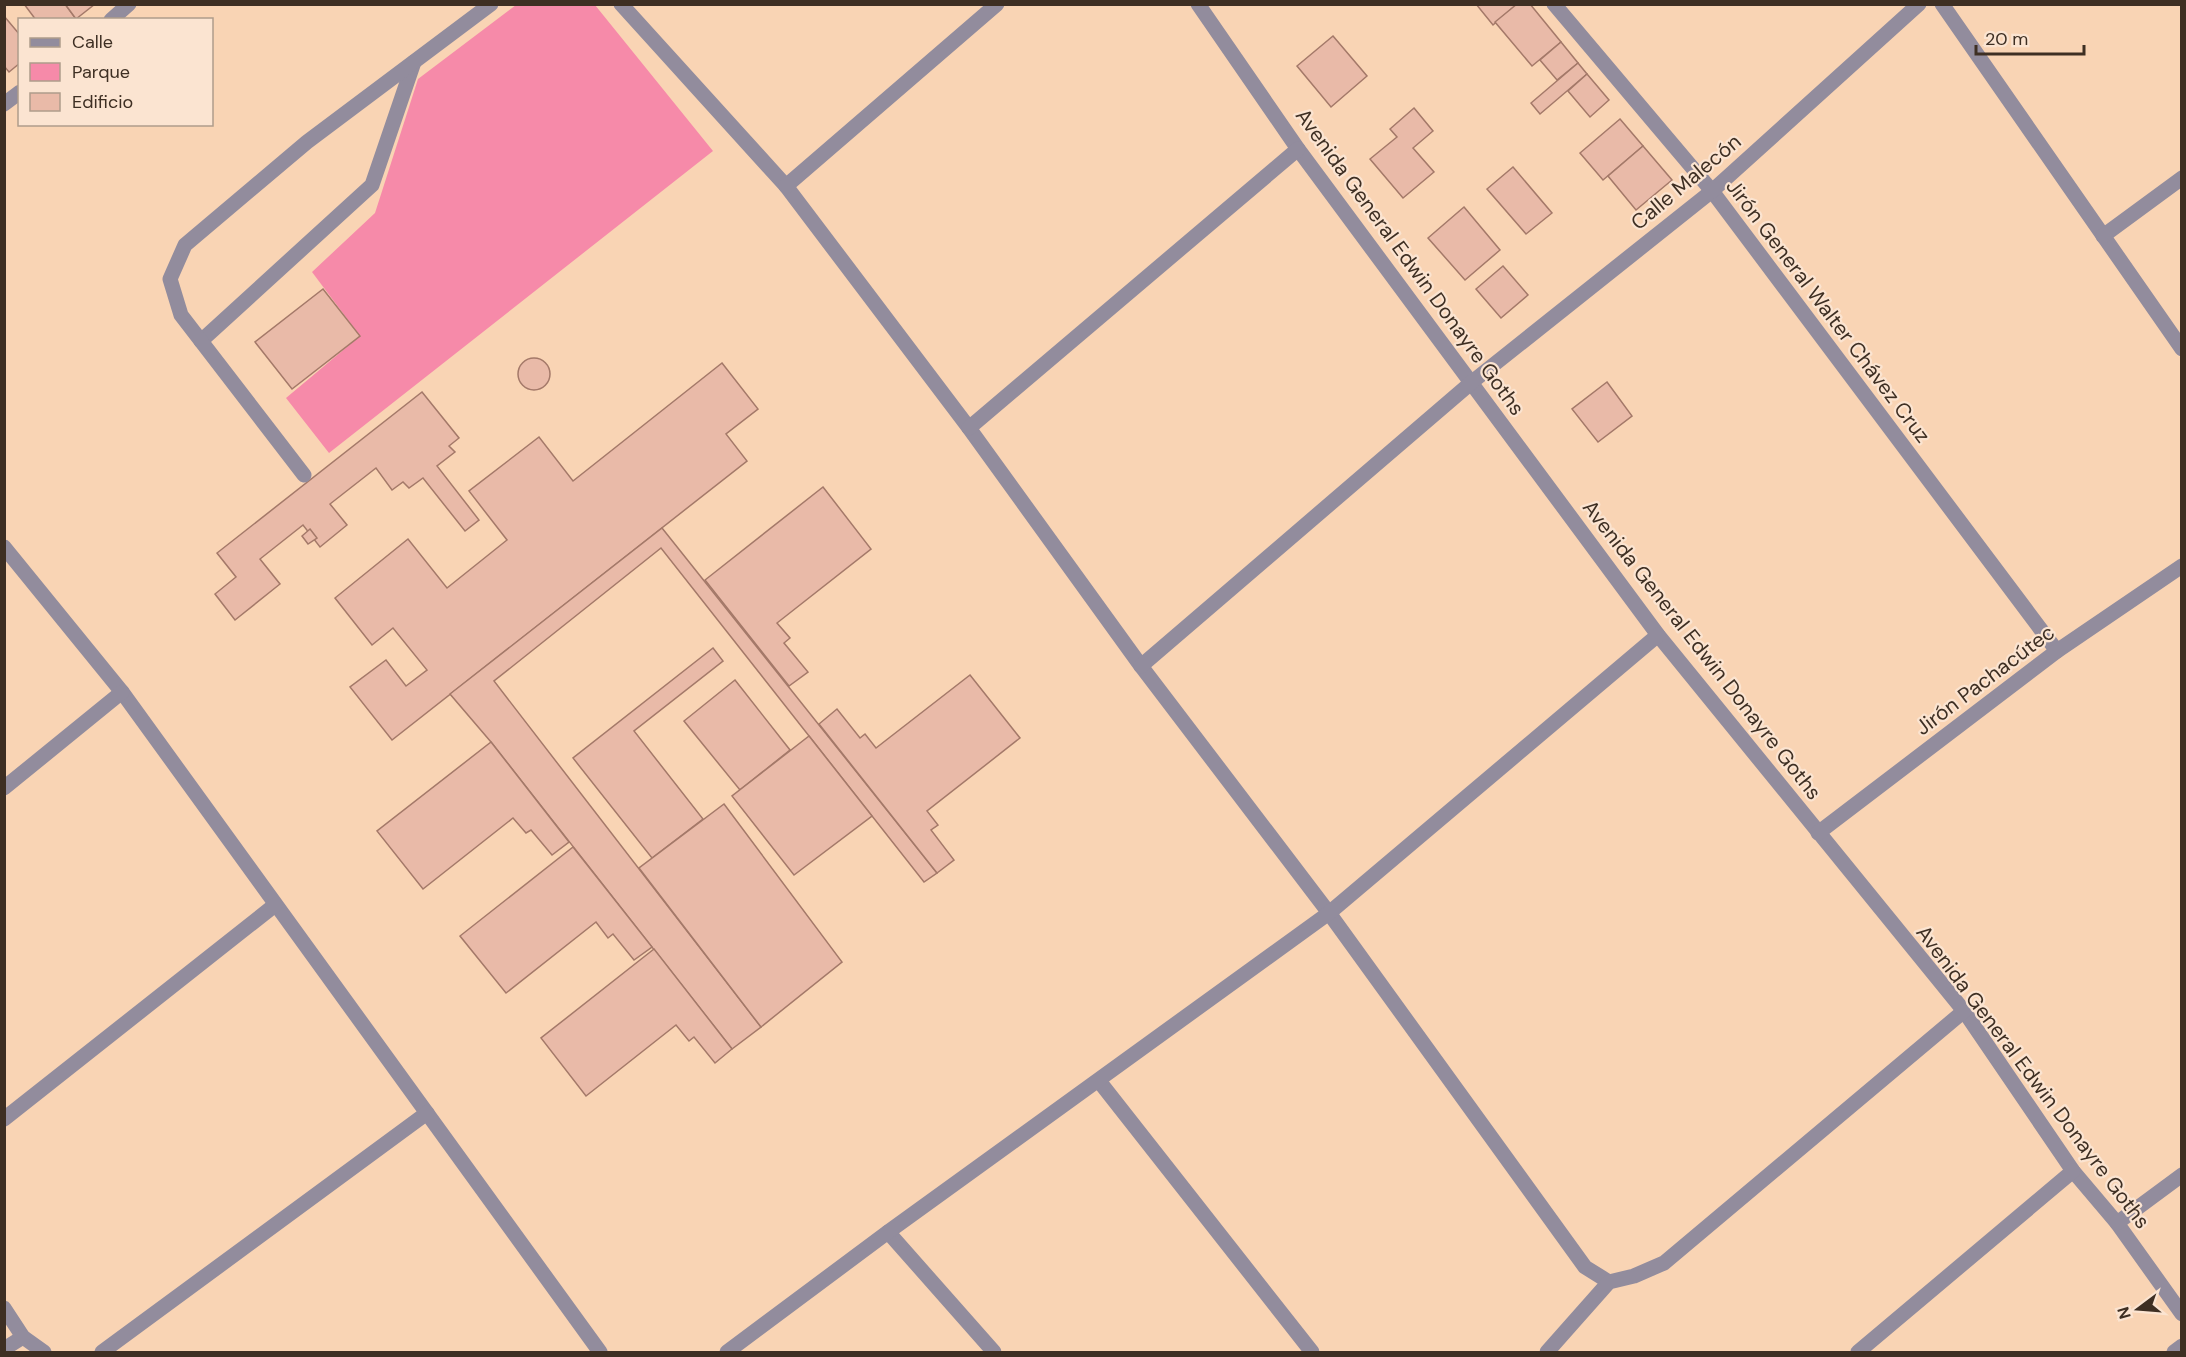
<svg xmlns="http://www.w3.org/2000/svg" width="2186" height="1357" viewBox="0 0 2186 1357" font-family="'DM Sans',sans-serif">
  <style>
    .green { fill: #f68aa9 }
    .building { fill: #e9baa8; stroke: #a47969; stroke-width: 1.5 }
    .lines { fill: none; stroke-linecap: round; stroke-linejoin: round }
    .minor { stroke: #928c9d; stroke-width: 15 }
    .labels { text-anchor: middle; stroke-width: 4.5; stroke-linejoin: round; paint-order: stroke }
    .street-label { font-size: 21px; fill: #3e2f23; stroke: #fbe4d1 }
  </style>
  <rect width="100%" height="100%" fill="#f9d4b4"/>
  <path class="green" d="M 516,5 L 595,5 L 713,151 L 329,453 L 286,398 L 360,336 L 312,272 L 375,213 L 418,79 Z"/>
  <g class="building">
    <path d="M 24,4 L 65,4 L 76,19 L 36,20 Z"/>
    <path d="M 65,4 L 95,4 L 76,19 Z"/>
    <path d="M 1476,4 L 1517,4 L 1493,25 Z"/>
    <path d="M 1517,4 L 1530,4 L 1561,42 L 1532,66 L 1495,22 Z"/>
    <path d="M 4,16 L 20,35 L 20,63 L 9,72 L 4,66 Z"/>
    <path d="M 1333,36 L 1367,76 L 1331,107 L 1297,66 Z"/>
    <path d="M 1561,42 L 1578,63 L 1557,80 L 1540,60 Z"/>
    <path d="M 1578,63 L 1587,74 L 1540,114 L 1531,103 Z"/>
    <path d="M 1587,74 L 1609,100 L 1590,117 L 1568,91 Z"/>
    <path d="M 1414,108 L 1433,131 L 1413,148 L 1434,172 L 1403,198 L 1370,159 L 1397,137 L 1390,129 Z"/>
    <path d="M 1620,119 L 1643,146 L 1603,180 L 1580,153 Z"/>
    <path d="M 1643,146 L 1672,180 L 1636,210 L 1608,176 Z"/>
    <path d="M 1513,167 L 1552,213 L 1526,234 L 1487,189 Z"/>
    <path d="M 1464,207 L 1500,250 L 1465,280 L 1428,238 Z"/>
    <path d="M 1503,266 L 1528,295 L 1501,318 L 1476,289 Z"/>
    <path d="M 323,289 L 360,336 L 292,389 L 255,342 Z"/>
    <circle cx="534" cy="374" r="16"/>
    <path d="M 722,363 L 758,409 L 726,434 L 747,461 L 392,740 L 350,687 L 386,660 L 406,686 L 427,670 L 393,628 L 372,645 L 335,598 L 408,539 L 447,588 L 507,540 L 469,491 L 539,437 L 573,481 Z"/>
    <path d="M 1607,382 L 1632,416 L 1598,442 L 1572,409 Z"/>
    <path d="M 422,392 L 459,438 L 449,446 L 455,452 L 437,466 L 479,520 L 465,531 L 423,478 L 409,488 L 403,482 L 392,490 L 376,468 L 330,504 L 347,525 L 320,547 L 303,525 L 260,559 L 280,584 L 235,620 L 215,594 L 236,577 L 217,553 Z"/>
    <path d="M 823,487 L 871,549 L 777,623 L 790,638 L 784,643 L 808,672 L 789,686 L 705,580 Z"/>
    <path d="M 662,528 L 937,873 L 924,882 L 661,548 L 494,681 L 761,1027 L 732,1049 L 491,742 L 450,694 Z"/>
    <path d="M 310,529 L 317,538 L 308,544 L 302,536 Z"/>
    <path d="M 713,648 L 723,661 L 634,731 L 703,819 L 652,858 L 573,758 Z"/>
    <path d="M 970,675 L 1020,738 L 927,811 L 938,825 L 931,830 L 954,860 L 937,873 L 819,724 L 837,709 L 860,738 L 865,734 L 876,748 Z"/>
    <path d="M 735,680 L 790,750 L 740,790 L 684,721 Z"/>
    <path d="M 809,736 L 872,816 L 794,875 L 732,796 Z"/>
    <path d="M 491,742 L 569,842 L 552,855 L 531,830 L 526,833 L 513,818 L 423,889 L 377,831 Z"/>
    <path d="M 724,804 L 842,962 L 761,1027 L 639,868 Z"/>
    <path d="M 573,847 L 652,947 L 634,960 L 613,934 L 608,938 L 596,922 L 506,993 L 460,936 Z"/>
    <path d="M 654,949 L 732,1049 L 715,1063 L 694,1037 L 689,1041 L 676,1025 L 586,1096 L 541,1038 Z"/>
  </g>
  <g class="lines">
    <g class="minor">
      <path d="M 621,4 L 786,186 L 969,428 L 1141,666 L 1329,913 L 1585,1267 L 1609,1282"/>
      <path d="M 1198,4 L 1298,149 L 1658,635 L 1964,1011 L 2073,1171 L 2117,1223 L 2182,1314"/>
      <path d="M 1554,4 L 1712,191 L 2057,651"/>
      <path d="M 1942,4 L 2182,349"/>
      <path d="M 111,20 L 129,4"/>
      <path d="M 4,104 L 20,92"/>
      <path d="M 786,186 L 997,4"/>
      <path d="M 2103,236 L 2182,178"/>
      <path d="M 201,341 L 372,185 L 414,62"/>
      <path d="M 969,428 L 1298,149"/>
      <path d="M 304,475 L 181,315 L 170,279 L 185,245 L 307,142 L 491,4"/>
      <path d="M 4,547 L 122,692 L 600,1352"/>
      <path d="M 1141,666 L 1472,382 L 1712,191 L 1919,4"/>
      <path d="M 4,788 L 122,692"/>
      <path d="M 1818,833 L 2057,651 L 2182,566"/>
      <path d="M 1099,1081 L 1312,1352"/>
      <path d="M 4,1119 L 275,905"/>
      <path d="M 2117,1223 L 2182,1175"/>
      <path d="M 888,1232 L 994,1352"/>
      <path d="M 4,1308 L 23,1337 L 44,1352"/>
      <path d="M 4,1349 L 23,1337"/>
      <path d="M 102,1352 L 427,1113"/>
      <path d="M 727,1352 L 888,1232 L 1329,913 L 1658,635"/>
      <path d="M 1547,1352 L 1609,1282 L 1634,1276 L 1664,1263 L 1964,1011"/>
      <path d="M 1858,1352 L 2073,1171"/>
      <path d="M 2174,1352 L 2182,1346"/>
    </g>
  </g>
  <g class="labels">
    <g class="street-label">
      <text transform="translate(1686 182) rotate(-40)" y="7">Calle Malecón</text>
      <text transform="translate(1410 262) rotate(54)" y="7">Avenida General Edwin Donayre Goths</text>
      <text transform="translate(1828 311) rotate(53)" y="7">Jirón General Walter Chávez Cruz</text>
      <text transform="translate(1702 650) rotate(52)" y="7">Avenida General Edwin Donayre Goths</text>
      <text transform="translate(1985 680) rotate(-37)" y="7">Jirón Pachacútec</text>
      <text transform="translate(2033 1077) rotate(53)" y="7">Avenida General Edwin Donayre Goths</text>
    </g>
  </g>
  <rect width="2186" height="1357" fill="none" stroke="#3e2f23" stroke-width="12"/>
  <rect x="18" y="18" width="195" height="108" fill="#fbe4d1" stroke="#af9c8b" stroke-width="1.5"/>
  <rect x="30" y="38" width="30" height="9" fill="#928c9d" stroke="#af9c8b" stroke-width="1.5"/>
  <text x="72" y="48" font-size="18" fill="#3e2f23">Calle</text>
  <rect x="30" y="63" width="30" height="18" fill="#f68aa9" stroke="#af9c8b" stroke-width="1.5"/>
  <text x="72" y="78" font-size="18" fill="#3e2f23">Parque</text>
  <rect x="30" y="93" width="30" height="18" fill="#e9baa8" stroke="#af9c8b" stroke-width="1.5"/>
  <text x="72" y="108" font-size="18" fill="#3e2f23">Edificio</text>
  <g transform="translate(2138 1309) rotate(254)" stroke="#fbe4d1" stroke-width="4.5" paint-order="stroke">
  <path d="M0-4.5L10 22L0 15L-10 22Z" fill="#3e2f23"/>
  <text y="-9" font-size="16" font-weight="bold" text-anchor="middle" fill="#3e2f23">N</text>
  </g>
  <path d="M1976 45v9h108v-9" fill="none" stroke="#3e2f23" stroke-width="3"/>
  <text x="1985" y="45" font-size="18" fill="#3e2f23" stroke="#fbe4d1" stroke-width="4.5" paint-order="stroke">20 m</text>
</svg>
